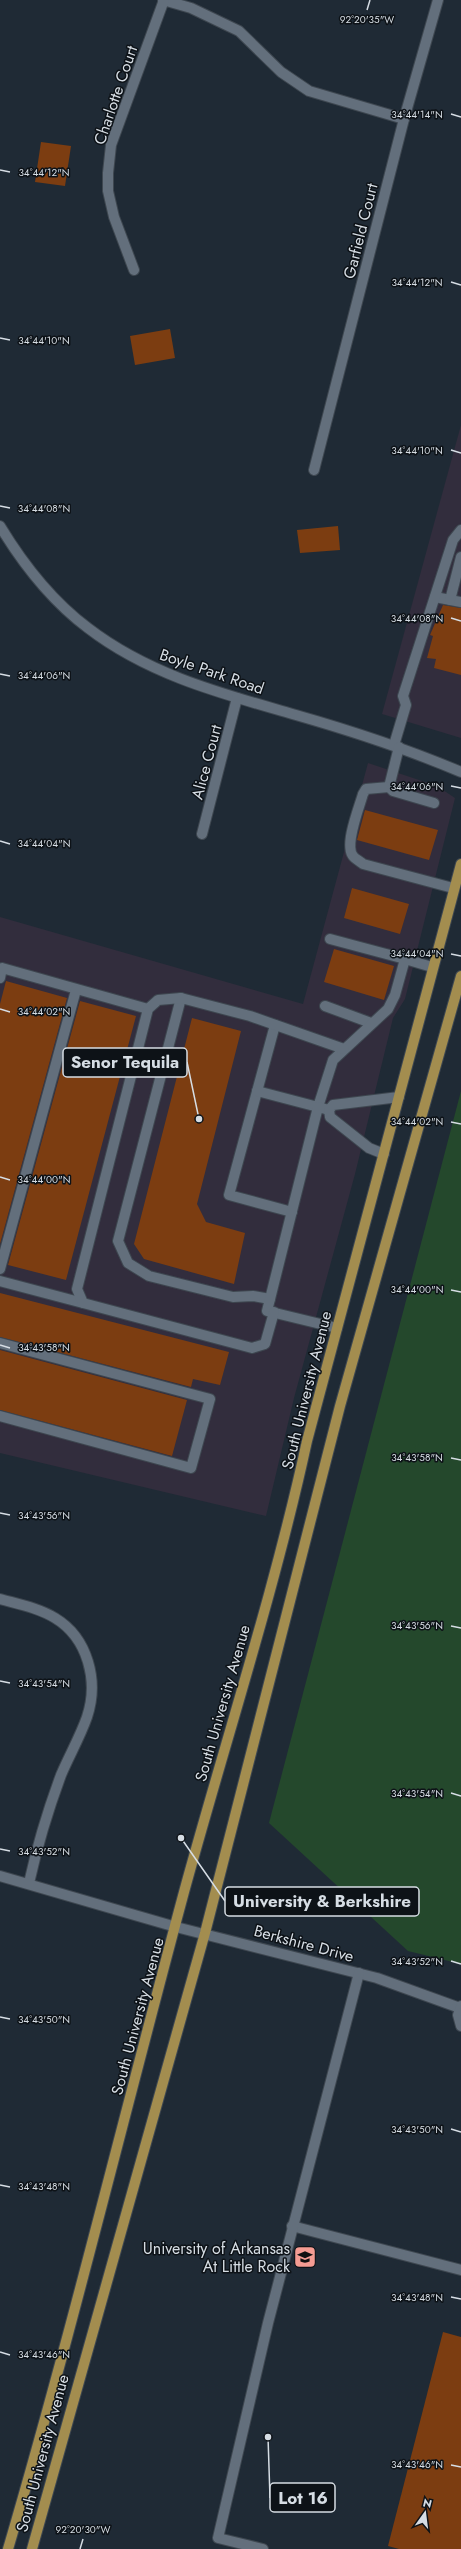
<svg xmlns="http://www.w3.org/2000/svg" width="461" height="2549" viewBox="0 0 461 2549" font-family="Jost,sans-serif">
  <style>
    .commercial { fill: #322d3d }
    .green { fill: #24482c }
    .building { fill: #7c3d11 }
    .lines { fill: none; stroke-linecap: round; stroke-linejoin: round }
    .minor-casing { stroke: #3e4750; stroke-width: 12 }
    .major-casing { stroke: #3e4750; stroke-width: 12 }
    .minor { stroke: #636f7c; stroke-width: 10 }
    .major { stroke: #a38d4f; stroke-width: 10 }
    .ticks { fill: none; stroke: #d6dde4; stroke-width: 1.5 }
    .labels { text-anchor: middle; stroke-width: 3; stroke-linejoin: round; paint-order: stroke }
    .street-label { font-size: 16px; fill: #d6dde4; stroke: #0d1217 }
    .poi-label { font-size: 16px; fill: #d6dde4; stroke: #0d1217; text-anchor: end }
    .ticks-label { font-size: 10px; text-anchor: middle; fill: #d6dde4; stroke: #0d1217; stroke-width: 3; stroke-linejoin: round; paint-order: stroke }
    .leader { fill: none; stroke: #d6dde4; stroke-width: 1.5 }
    .callout-dot { fill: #d6dde4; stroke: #0d1217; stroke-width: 1.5 }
    .callout { fill: #0d1217; stroke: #d6dde4; stroke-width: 1.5 }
    .callout-label { font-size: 17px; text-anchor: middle; font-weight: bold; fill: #d6dde4 }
  </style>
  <rect width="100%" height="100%" fill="#1f2a35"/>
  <g class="commercial">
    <path d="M 461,425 L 461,738 L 382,714 Z"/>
    <path d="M 368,763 L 437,786 L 455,798 L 405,999 L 393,1018 L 355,1174 L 294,1398 L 266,1516 L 0,1453 L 0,917 L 303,1004 Z"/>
  </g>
  <path class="green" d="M 461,1091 L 461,1964 L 408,1951 L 269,1823 Z"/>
  <g class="building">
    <path d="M 41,142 L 71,146 L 65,186 L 35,182 Z"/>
    <path d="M 170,329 L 175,358 L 135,365 L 130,336 Z"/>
    <path d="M 338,526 L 340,550 L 300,553 L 297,530 Z"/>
    <path d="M 443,605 L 461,608 L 461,675 L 434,668 L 436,659 L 427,658 L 433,636 L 430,635 Z"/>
    <path d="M 365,810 L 438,830 L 429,860 L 357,840 Z"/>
    <path d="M 352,888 L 409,904 L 400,934 L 344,918 Z"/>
    <path d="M 334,949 L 394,966 L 384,1000 L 324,982 Z"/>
    <path d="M 6,981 L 67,998 L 0,1244 L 0,1004 Z"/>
    <path d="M 80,1001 L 136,1016 L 66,1280 L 8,1265 Z"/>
    <path d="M 192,1018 L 241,1031 L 197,1204 L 206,1222 L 245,1233 L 234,1284 L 144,1259 L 134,1244 Z"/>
    <path d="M 0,1293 L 229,1352 L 220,1385 L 193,1379 L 191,1387 L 0,1337 Z"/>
    <path d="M 0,1350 L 187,1400 L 172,1456 L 0,1410 Z"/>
    <path d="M 443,2332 L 461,2337 L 461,2549 L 399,2549 L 388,2546 Z"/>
  </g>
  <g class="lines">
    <g class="minor-casing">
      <g id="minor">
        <path d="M 163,0 L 191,8 L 239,31 L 281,72 L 309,91 L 404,119"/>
        <path d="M 134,270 L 114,217 L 108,191 L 108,173 L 111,145 L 164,0"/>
        <path d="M 314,470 L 404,119 L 438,0"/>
        <path d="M 0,526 C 23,564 52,601 88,628 C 149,675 223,694 296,715 C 352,731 407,749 461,772"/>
        <path d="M 435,597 L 461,602"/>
        <path d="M 450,600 L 461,557"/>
        <path d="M 394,745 L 406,705 L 403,696 L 453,540 L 461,530"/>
        <path d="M 399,747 L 389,787 L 393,791 L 434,803"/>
        <path d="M 389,787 L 366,789 L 363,794 C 359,808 344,845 353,856 C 355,859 360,861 363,864 L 453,888"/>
        <path d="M 202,834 L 237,698"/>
        <path d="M 330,939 L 405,959"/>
        <path d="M 0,978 L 2,968 L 148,1009"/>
        <path d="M 181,998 L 118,1241 L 128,1263 L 149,1276 L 233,1297 L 253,1296 L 270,1299"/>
        <path d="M 325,1006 L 371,1023"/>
        <path d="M 275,1025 L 229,1195 L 292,1212"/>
        <path d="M 257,1091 L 318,1107 L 333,1060 L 388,1009 L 395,995 L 405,959 L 432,967"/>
        <path d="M 329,1110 L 318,1107 L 267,1311 L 337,1328"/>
        <path d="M 384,1154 L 369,1148 L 330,1117 L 329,1110 L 333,1105 L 399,1097"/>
        <path d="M 0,1269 L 76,990"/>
        <path d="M 0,1281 L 83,1303"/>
        <path d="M 274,1312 L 265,1344 L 252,1348 L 83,1303 L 77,1289 L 148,1009 L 158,1000 L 181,998 L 250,1016 L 344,1049"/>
        <path d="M 0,1343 L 210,1399 L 191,1468 L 0,1416"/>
        <path d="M 0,1599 C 18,1604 39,1608 55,1618 C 88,1638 99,1681 87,1717 C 80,1737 69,1756 61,1775 C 48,1810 37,1847 29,1883"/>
        <path d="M 0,1876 L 176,1927 L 377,1978 L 460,2008"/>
        <path d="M 461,2006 L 458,2015 L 461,2026"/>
        <path d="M 292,2226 L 461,2270"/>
        <path d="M 263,2549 L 218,2538 L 268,2323 L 359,1973"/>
      </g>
    </g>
    <g class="major-casing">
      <g id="major">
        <path d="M 8,2549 C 72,2331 125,2111 184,1892 C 225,1742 274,1593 307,1441 L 461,864"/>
        <path d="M 32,2549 L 205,1933 L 340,1406 L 461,976"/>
      </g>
    </g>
    <use href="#minor" class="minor"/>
    <use href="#major" class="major"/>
  </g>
  <path class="ticks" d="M 367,10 L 370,0M 451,114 L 461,117M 0,170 L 10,172M 451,282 L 461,285M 0,338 L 10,340M 451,450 L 461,453M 0,506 L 10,508M 451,618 L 461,621M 0,674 L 10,676M 451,786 L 461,788M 0,841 L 10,844M 451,954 L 461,956M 0,1009 L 10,1012M 451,1122 L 461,1124M 0,1177 L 10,1180M 451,1290 L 461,1292M 0,1345 L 10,1348M 451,1458 L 461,1460M 0,1513 L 10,1515M 451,1626 L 461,1628M 0,1681 L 10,1683M 451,1793 L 461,1796M 0,1849 L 10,1851M 451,1961 L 461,1964M 0,2017 L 10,2019M 451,2129 L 461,2132M 0,2185 L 10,2187M 451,2297 L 461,2299M 0,2352 L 10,2355M 451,2465 L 461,2467M 80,2549 L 83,2539"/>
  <defs>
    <g id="university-square" transform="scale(1.15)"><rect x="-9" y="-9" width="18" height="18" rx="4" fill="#f59c93" stroke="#0d1217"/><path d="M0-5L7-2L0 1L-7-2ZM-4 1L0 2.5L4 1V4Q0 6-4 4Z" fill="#111"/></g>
  </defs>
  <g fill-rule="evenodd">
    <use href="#university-square" x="305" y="2257"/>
  </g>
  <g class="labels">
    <g class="street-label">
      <text transform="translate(115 95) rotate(-71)" y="6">Charlotte Court</text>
      <text transform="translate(360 231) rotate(-76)" y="6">Garfield Court</text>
      <text transform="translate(212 671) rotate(19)" y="6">Boyle Park Road</text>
      <text transform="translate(206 762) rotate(-75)" y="6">Alice Court</text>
      <text transform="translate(306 1390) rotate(-76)" y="6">South University Avenue</text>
      <text transform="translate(222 1703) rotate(-74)" y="6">South University Avenue</text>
      <text transform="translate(304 1943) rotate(15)" y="6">Berkshire Drive</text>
      <text transform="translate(137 2016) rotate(-75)" y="6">South University Avenue</text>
      <text transform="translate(42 2453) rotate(-75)" y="6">South University Avenue</text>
    </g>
    <g class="poi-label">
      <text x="290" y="2254">University of Arkansas<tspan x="290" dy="18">At Little Rock</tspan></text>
    </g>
  </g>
  <g class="ticks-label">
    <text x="367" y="23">92°20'35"W</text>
    <text x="417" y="118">34°44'14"N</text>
    <text x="44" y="176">34°44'12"N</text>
    <text x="417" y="286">34°44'12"N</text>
    <text x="44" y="344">34°44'10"N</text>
    <text x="417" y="454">34°44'10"N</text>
    <text x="44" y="512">34°44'08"N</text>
    <text x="417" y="622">34°44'08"N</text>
    <text x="44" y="679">34°44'06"N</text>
    <text x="417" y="790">34°44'06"N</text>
    <text x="44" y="847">34°44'04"N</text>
    <text x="417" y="957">34°44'04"N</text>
    <text x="44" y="1015">34°44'02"N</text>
    <text x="417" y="1125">34°44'02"N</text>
    <text x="44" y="1183">34°44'00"N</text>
    <text x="417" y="1293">34°44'00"N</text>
    <text x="44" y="1351">34°43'58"N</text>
    <text x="417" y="1461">34°43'58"N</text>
    <text x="44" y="1519">34°43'56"N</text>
    <text x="417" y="1629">34°43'56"N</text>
    <text x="44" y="1687">34°43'54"N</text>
    <text x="417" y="1797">34°43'54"N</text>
    <text x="44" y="1855">34°43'52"N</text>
    <text x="417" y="1965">34°43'52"N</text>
    <text x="44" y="2023">34°43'50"N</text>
    <text x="417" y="2133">34°43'50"N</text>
    <text x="44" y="2190">34°43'48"N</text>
    <text x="417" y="2301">34°43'48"N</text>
    <text x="44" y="2358">34°43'46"N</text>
    <text x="417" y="2468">34°43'46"N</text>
    <text x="83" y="2533">92°20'30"W</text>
  </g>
  <path class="leader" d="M199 1119L187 1062M181 1838L225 1901M268 2437L270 2498"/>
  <g class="callout-dot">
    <circle cx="199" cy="1119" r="4"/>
    <circle cx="181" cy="1838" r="4"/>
    <circle cx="268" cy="2437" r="4"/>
  </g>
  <g class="callout">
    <rect x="63" y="1048" width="124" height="29" rx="4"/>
    <rect x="225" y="1887" width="194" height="29" rx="4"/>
    <rect x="270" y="2483" width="65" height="29" rx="4"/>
  </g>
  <g class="callout-label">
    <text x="125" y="1068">Senor Tequila</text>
    <text x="322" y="1907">University &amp; Berkshire</text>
    <text x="303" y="2504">Lot 16</text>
  </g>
  <g transform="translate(425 2513) rotate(14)" stroke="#0d1217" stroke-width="3" paint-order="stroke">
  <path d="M0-3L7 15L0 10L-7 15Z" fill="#d6dde4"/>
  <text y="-6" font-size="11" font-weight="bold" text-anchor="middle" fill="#d6dde4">N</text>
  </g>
</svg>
